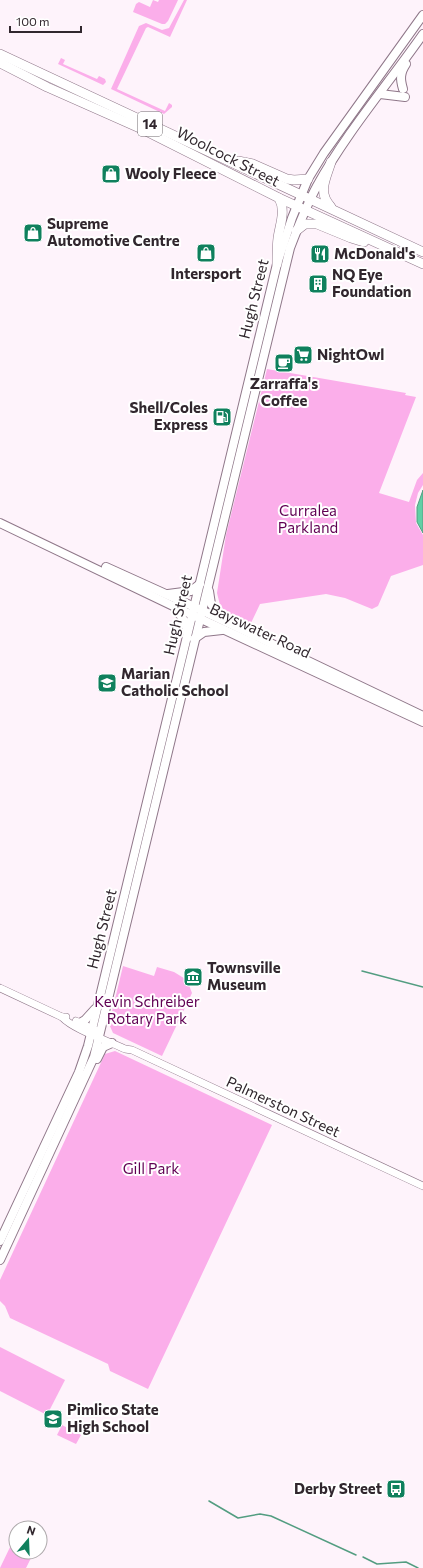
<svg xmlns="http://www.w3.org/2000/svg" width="423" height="1568" viewBox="0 0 423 1568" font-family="Commissioner,sans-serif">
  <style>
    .green { fill: #fbaeea }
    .water { fill: #61d0a5; stroke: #539d81 }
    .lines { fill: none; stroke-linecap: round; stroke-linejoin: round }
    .stream { stroke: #539d81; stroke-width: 1.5 }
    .tertiary-casing { stroke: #8f7789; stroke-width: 8 }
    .secondary-casing { stroke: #8f7789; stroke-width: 10 }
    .primary-casing { stroke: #8f7789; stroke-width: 10 }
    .tertiary { stroke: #fff; stroke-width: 7 }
    .secondary { stroke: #fff; stroke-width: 8 }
    .primary { stroke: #fff; stroke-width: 9 }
    .labels { text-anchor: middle; stroke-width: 4; stroke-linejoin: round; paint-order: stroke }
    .shield { fill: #fff; stroke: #6f686d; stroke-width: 1 }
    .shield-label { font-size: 14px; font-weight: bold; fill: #31272e }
    .street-label { font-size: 15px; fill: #31272e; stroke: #fff }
    .poi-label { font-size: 15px; font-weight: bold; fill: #31272e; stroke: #fff; text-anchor: start }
    .park-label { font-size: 15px; fill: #600053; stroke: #fff }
  </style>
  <rect width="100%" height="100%" fill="#fef3fb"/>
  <g class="green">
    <path d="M 153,0 L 158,2 L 159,0 L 178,0 L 168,21 L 165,24 L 162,24 L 133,12 L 136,4 L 139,2 L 150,7 Z"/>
    <path d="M 184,0 L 187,0 L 170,37 L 148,27 L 146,28 L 117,89 L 165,111 L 169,103 L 172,105 L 172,107 L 164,114 L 111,89 L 139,26 L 146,23 L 162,30 L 169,28 Z"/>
    <path d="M 61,58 L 65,60 L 63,64 L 97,79 L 99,76 L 105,79 L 106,82 L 103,85 L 58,64 Z"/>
    <path d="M 267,369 L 406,393 L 405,395 L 416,397 L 379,493 L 409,502 L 417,480 L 423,473 L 423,485 L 418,493 L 415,505 L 416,523 L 423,535 L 423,565 L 391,576 L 378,606 L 372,609 L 345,598 L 326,594 L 260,604 L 251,623 L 230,615 L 224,610 L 220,605 L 217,593 L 226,535 Z"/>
    <path d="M 123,966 L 154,976 L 157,967 L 174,972 L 187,980 L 192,993 L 162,1056 L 113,1033 L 109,1024 Z"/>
    <path d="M 115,1051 L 272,1125 L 148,1389 L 110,1371 L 108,1364 L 10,1318 L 5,1306 L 0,1301 L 0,1280 L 105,1054 Z"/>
    <path d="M 0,1347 L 65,1380 L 47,1415 L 0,1391 Z"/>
    <path d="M 62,1425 L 81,1435 L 76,1444 L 57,1435 Z"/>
    <path d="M 12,1543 L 16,1545 L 16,1552 L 30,1552 L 33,1554 L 26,1568 L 0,1568 Z"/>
  </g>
  <path class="water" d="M 423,490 L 423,533 L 417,522 L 417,507 Z"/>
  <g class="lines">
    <g class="stream">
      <path d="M 362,971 L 423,987"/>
      <path d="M 209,1501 L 238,1518 L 260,1514 L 271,1516 L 356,1555"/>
      <path d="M 363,1557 L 377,1564 L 406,1562 L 418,1568"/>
    </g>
    <g class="tertiary-casing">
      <g id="tertiary">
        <path d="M 0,988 L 62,1017 L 66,1017"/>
        <path d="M 62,1017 C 74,1030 109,1041 125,1049 L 132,1050 L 423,1186"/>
        <path d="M 76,1021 L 97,1031"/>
      </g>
    </g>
    <g class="secondary-casing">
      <g id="secondary">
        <path d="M 403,89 C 400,79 400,73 406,64"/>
        <path d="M 380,94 L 405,97"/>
        <path d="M 0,523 L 173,606 L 423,722"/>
        <path d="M 106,567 L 201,610 L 423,716"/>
        <path d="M 209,591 L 211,604 L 222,617"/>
        <path d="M 168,594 L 191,591 L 200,584"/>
        <path d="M 176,609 L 185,622 L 187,632"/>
        <path d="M 194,639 L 204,632 L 222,630"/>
        <path d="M 80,1023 L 85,1020 L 95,1009"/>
        <path d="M 97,1059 L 103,1047 L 112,1043"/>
        <path d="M 0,1241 L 79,1072 L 88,1046 L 277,264 L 292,218 L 308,179 L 324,153 L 423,15"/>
        <path d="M 0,1260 L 94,1057 L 290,248 C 298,227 306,206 317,186 C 346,133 388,84 423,34"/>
      </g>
    </g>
    <g class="primary-casing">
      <g id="primary">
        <path d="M 0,54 L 423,252"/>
        <path d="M 0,63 L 47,87 L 144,130 L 279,198 L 423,264"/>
        <path d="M 238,161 L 253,164 L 287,179 L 294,180 L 308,179"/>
        <path d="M 331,207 C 317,192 326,179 331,162"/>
        <path d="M 296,231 L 305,224 L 317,224 L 351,238 L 364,242"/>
        <path d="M 277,264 C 277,255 277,246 278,238 C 280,224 286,211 279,198"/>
      </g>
    </g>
    <use href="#tertiary" class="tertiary"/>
    <use href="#secondary" class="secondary"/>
    <use href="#primary" class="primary"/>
  </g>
  <defs>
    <g id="shop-square" transform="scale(1)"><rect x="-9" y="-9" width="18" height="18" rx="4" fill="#0f805d" stroke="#fff"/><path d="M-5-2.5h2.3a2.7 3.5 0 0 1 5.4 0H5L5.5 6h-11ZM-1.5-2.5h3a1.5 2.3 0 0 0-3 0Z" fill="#fff"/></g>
    <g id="restaurant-square" transform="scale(1)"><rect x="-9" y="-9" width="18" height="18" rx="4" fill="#0f805d" stroke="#fff"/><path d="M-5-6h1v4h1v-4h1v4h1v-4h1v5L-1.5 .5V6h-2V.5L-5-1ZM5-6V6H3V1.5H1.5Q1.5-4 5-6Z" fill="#fff"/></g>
    <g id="building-square" transform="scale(1)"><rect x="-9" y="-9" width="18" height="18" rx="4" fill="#0f805d" stroke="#fff"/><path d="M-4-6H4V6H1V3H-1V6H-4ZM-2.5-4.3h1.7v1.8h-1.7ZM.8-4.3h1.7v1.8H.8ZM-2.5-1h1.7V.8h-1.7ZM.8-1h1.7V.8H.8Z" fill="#fff"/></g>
    <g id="supermarket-square" transform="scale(1)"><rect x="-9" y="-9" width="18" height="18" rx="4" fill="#0f805d" stroke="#fff"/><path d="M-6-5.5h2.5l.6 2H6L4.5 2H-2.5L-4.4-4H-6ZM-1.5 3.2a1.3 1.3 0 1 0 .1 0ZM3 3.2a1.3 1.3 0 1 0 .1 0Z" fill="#fff"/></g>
    <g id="cafe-square" transform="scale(1)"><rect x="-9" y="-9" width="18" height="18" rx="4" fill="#0f805d" stroke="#fff"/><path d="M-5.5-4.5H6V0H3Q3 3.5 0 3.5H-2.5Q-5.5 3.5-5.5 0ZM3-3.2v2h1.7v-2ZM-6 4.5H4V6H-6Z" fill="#fff"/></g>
    <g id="fuel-square" transform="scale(1)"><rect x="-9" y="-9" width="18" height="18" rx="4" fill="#0f805d" stroke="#fff"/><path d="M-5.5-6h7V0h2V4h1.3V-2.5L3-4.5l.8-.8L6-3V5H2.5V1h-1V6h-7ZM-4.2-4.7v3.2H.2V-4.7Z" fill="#fff"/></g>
    <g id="school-square" transform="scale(1)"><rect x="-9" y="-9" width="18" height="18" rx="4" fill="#0f805d" stroke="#fff"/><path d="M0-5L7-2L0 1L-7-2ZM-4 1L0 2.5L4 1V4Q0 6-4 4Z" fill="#fff"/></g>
    <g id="museum-square" transform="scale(1)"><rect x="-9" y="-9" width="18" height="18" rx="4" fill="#0f805d" stroke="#fff"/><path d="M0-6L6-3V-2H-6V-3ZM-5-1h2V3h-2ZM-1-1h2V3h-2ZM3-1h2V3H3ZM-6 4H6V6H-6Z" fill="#fff"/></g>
    <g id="bus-square" transform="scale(1)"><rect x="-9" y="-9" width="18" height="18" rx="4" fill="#0f805d" stroke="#fff"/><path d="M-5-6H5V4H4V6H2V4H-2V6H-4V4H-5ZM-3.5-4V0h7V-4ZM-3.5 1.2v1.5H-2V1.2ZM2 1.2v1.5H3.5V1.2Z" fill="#fff"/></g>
  </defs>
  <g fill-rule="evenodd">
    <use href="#shop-square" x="111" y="174"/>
    <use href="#shop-square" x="33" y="233"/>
    <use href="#shop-square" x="206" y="253"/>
    <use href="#restaurant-square" x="320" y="254"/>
    <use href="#building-square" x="318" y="284"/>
    <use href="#supermarket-square" x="303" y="355"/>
    <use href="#cafe-square" x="284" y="363"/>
    <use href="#fuel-square" x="222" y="417"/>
    <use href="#school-square" x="107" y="683"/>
    <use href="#museum-square" x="193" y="977"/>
    <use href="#school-square" x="53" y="1419"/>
    <use href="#bus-square" x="396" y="1489"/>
  </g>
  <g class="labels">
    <rect class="shield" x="138" y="112" width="24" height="24" rx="3"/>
    <g class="shield-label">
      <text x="150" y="129">14</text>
    </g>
    <g class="street-label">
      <text transform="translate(228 157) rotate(27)" y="5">Woolcock Street</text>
      <text transform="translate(254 299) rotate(-76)" y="5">Hugh Street</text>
      <text transform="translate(178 615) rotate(-77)" y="5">Hugh Street</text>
      <text transform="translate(260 631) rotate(25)" y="5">Bayswater Road</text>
      <text transform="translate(102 929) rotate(-76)" y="5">Hugh Street</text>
      <text transform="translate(283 1107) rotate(25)" y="5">Palmerston Street</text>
    </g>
    <g class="poi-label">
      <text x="125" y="179">Wooly Fleece</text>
      <text x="47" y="229">Supreme<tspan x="47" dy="17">Automotive Centre</tspan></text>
      <text x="334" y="259">McDonald's</text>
      <text x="206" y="279" text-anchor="middle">Intersport</text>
      <text x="332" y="280">NQ Eye<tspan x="332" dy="17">Foundation</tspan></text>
      <text x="317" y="360">NightOwl</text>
      <text x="284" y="389" text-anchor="middle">Zarraffa's<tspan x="284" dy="17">Coffee</tspan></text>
      <text x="208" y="413" text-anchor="end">Shell/Coles<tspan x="208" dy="17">Express</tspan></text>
      <text x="121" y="679">Marian<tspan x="121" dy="17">Catholic School</tspan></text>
      <text x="207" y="973">Townsville<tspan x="207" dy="17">Museum</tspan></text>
      <text x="67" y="1415">Pimlico State<tspan x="67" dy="17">High School</tspan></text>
      <text x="382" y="1494" text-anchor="end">Derby Street</text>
    </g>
    <g class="park-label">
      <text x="308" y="516">Curralea<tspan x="308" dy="17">Parkland</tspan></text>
      <text x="147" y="1007">Kevin Schreiber<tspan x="147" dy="17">Rotary Park</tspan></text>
      <text x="151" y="1174">Gill Park</text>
    </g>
  </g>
  <g transform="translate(28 1540) rotate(19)"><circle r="19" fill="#ffffff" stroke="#ada9ab"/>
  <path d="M0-3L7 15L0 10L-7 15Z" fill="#0f805d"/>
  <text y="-6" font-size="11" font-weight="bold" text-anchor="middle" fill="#31272e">N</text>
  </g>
  <path d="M10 26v6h71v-6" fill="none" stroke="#31272e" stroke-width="2"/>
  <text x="16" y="26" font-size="12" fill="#31272e" stroke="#ffffff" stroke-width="3" paint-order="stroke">100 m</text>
</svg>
